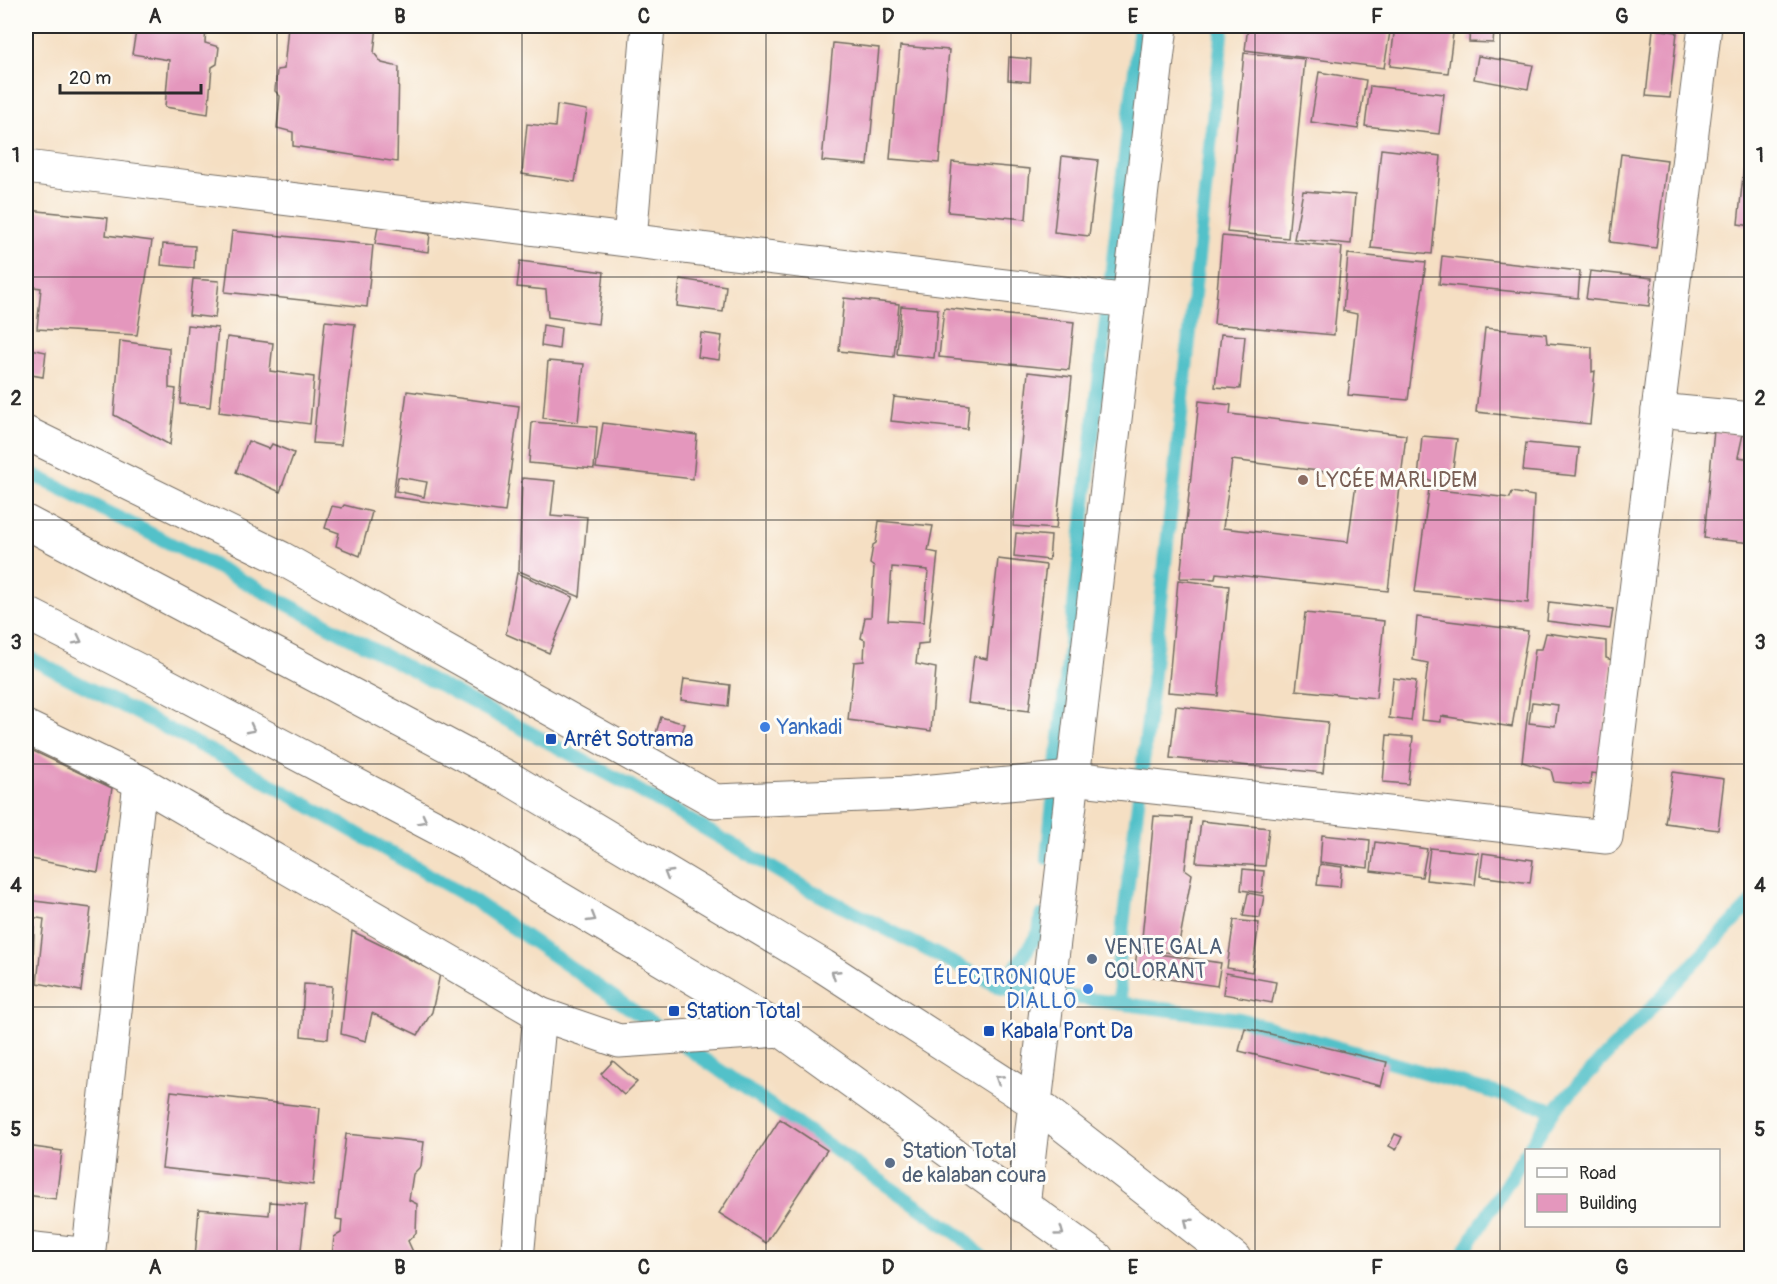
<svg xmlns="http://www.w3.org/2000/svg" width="1777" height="1284" viewBox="0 0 1777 1284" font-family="Pangolin,sans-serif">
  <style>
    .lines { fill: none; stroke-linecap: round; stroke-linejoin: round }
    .stream { stroke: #53c1c9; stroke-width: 14 }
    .building { fill: #e497bd; fill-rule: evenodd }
    .minor-casing { stroke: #726a60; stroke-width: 35 }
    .trunk-casing { stroke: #726a60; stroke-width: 35 }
    .minor { stroke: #fff; stroke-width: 33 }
    .trunk { stroke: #fff; stroke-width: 33 }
    .oneway { stroke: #a0a0a0 }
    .grid { fill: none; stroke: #2b2b2b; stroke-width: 1.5; stroke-opacity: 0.55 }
    .education-dot { fill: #8d6e63; stroke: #fdfcf7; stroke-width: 2 }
    .shop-dot { fill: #3f7fe0; stroke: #fdfcf7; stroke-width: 2 }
    .transit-dot { fill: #1a4fb4; stroke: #fdfcf7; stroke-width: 2 }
    .service-dot { fill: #5c6f8a; stroke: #fdfcf7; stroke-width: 2 }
    .labels { text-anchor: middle; stroke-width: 6; stroke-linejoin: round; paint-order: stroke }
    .education-label { font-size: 21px; fill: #785e54; stroke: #fdfcf7; text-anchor: start }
    .shop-label { font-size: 21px; fill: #366cbe; stroke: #fdfcf7; text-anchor: start }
    .transit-label { font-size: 21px; fill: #164399; stroke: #fdfcf7; text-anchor: start }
    .service-label { font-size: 21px; fill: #4e5e75; stroke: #fdfcf7; text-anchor: start }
    .neatline { fill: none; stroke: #2b2b2b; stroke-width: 2 }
    .grid-label { font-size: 20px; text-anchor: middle; font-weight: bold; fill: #2b2b2b }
  </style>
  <rect width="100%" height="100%" fill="#fdfcf7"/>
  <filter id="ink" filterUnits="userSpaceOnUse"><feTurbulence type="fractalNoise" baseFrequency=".0167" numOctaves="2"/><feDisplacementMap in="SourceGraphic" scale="12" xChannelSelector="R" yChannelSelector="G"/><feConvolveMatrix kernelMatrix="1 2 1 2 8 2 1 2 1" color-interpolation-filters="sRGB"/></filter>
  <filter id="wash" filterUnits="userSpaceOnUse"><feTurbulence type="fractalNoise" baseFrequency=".008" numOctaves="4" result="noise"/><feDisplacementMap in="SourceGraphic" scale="24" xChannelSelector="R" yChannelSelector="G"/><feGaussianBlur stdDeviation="1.35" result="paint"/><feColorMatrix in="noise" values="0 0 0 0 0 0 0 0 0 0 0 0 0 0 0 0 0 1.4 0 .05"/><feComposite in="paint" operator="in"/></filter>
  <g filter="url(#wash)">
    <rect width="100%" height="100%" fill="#f5dfc3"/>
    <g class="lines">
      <g class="stream">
        <path d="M 26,471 L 211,564 L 427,678 L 631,786 L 812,891 L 1002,988 L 1240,1019 L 1554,1110"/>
        <path d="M 26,656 L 234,763 L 473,900 L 664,1032"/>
        <path d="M 1047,858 L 1088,476 L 1140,26"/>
        <path d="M 1002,988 L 1039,932 L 1041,916"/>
        <path d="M 1121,1003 L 1118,966 L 1148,721 L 1223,26"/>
        <path d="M 680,1043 L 962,1237 L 983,1258"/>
        <path d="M 1528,1150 L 1554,1110 L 1752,902"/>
        <path d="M 1460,1258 L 1526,1153"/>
      </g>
    </g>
    <g id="blocks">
      <g class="building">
        <path d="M 137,26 L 206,26 L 205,43 L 219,47 L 217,64 L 212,67 L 208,114 L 165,107 L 169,60 L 132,54 Z"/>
        <path d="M 288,26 L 377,26 L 374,53 L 382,63 L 399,67 L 397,162 L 293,146 L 293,132 L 277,128 L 280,96 L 275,91 L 277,70 L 284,69 Z"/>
        <path d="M 1248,26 L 1391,26 L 1384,68 L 1245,50 Z"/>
        <path d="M 1395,26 L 1454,26 L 1448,73 L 1390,66 Z"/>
        <path d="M 1470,26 L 1509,26 L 1507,33 L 1494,32 L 1493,43 L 1469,42 Z"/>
        <path d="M 1653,29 L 1677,32 L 1670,98 L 1646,96 Z"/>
        <path d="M 833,43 L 879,48 L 868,165 L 822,161 Z"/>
        <path d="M 900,46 L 949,50 L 939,163 L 890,159 Z"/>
        <path d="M 1244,53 L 1305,59 L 1288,238 L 1227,232 Z"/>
        <path d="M 1478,56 L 1533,65 L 1528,89 L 1474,79 Z"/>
        <path d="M 1009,57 L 1031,59 L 1030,82 L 1008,80 Z"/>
        <path d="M 1319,72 L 1366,80 L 1358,129 L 1311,122 Z"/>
        <path d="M 1370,86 L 1444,94 L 1439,134 L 1365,126 Z"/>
        <path d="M 557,105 L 587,110 L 575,182 L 522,174 L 527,124 L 555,127 Z"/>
        <path d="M 1746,146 L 1752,146 L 1752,226 L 1738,224 Z"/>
        <path d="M 1381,149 L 1441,156 L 1432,254 L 1371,248 Z"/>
        <path d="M 1621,154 L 1667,160 L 1656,248 L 1610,242 Z"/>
        <path d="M 1062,156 L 1098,160 L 1089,236 L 1054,232 Z"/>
        <path d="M 952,162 L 1030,169 L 1026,219 L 948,212 Z"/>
        <path d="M 1303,191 L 1355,195 L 1351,244 L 1294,239 Z"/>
        <path d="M 28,210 L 108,218 L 106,235 L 152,241 L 137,335 L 37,329 L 41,288 L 26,286 Z"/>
        <path d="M 378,226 L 430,234 L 428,252 L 375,244 Z"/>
        <path d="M 232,231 L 373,245 L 367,307 L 225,292 Z"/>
        <path d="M 1222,236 L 1342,247 L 1334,335 L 1214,324 Z"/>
        <path d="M 163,244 L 195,246 L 194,268 L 161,265 Z"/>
        <path d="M 1348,254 L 1426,262 L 1408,400 L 1348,395 L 1357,314 L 1343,311 Z"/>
        <path d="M 1442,256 L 1580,271 L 1578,298 L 1439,284 Z"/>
        <path d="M 520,261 L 604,272 L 598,324 L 548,317 L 546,290 L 517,287 Z"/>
        <path d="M 1590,271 L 1652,278 L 1649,306 L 1586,299 Z"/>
        <path d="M 193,279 L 219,281 L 215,318 L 189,315 Z"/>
        <path d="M 680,279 L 726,286 L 723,312 L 677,306 Z"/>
        <path d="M 844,298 L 899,304 L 894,357 L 839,351 Z"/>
        <path d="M 901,306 L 938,309 L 934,358 L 897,354 Z"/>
        <path d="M 944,308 L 1074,322 L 1069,370 L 939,357 Z"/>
        <path d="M 325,321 L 355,324 L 341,445 L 313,443 Z"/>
        <path d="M 187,325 L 218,328 L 210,407 L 180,404 Z"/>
        <path d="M 543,325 L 561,328 L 559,349 L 541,346 Z"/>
        <path d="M 1485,328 L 1546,334 L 1547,343 L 1592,347 L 1592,372 L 1595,371 L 1590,424 L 1476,412 Z"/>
        <path d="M 701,333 L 722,336 L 719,360 L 698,357 Z"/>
        <path d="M 1221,334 L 1245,336 L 1240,389 L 1215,387 Z"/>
        <path d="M 227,337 L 273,343 L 270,371 L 314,377 L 310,424 L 219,412 Z"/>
        <path d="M 120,341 L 169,348 L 169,388 L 176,389 L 170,445 L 114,415 Z"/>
        <path d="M 26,348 L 46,352 L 43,377 L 26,374 Z"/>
        <path d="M 548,361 L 584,364 L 578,422 L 543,418 Z"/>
        <path d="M 1028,372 L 1072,377 L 1056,529 L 1013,526 Z"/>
        <path d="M 407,391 L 519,406 L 505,512 L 393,497 ZM 398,477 L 427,482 L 424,497 L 396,491 Z"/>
        <path d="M 894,397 L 969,405 L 967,429 L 891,421 Z"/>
        <path d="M 1199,401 L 1231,405 L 1230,414 L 1406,435 L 1388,591 L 1216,573 L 1215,579 L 1180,578 ZM 1232,460 L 1357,476 L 1348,542 L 1223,528 Z"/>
        <path d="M 532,422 L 597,427 L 594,469 L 529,463 Z"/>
        <path d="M 603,423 L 697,435 L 693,479 L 596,468 Z"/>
        <path d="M 1714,430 L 1743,434 L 1738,457 L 1752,459 L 1752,543 L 1704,538 Z"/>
        <path d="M 1422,436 L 1457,439 L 1451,483 L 1418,479 Z"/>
        <path d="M 248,441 L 269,449 L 272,444 L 294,453 L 280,492 L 236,472 Z"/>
        <path d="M 1526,443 L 1579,448 L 1576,476 L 1523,471 Z"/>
        <path d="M 522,478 L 555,481 L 551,516 L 562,517 L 565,515 L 587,517 L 580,597 L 519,571 Z"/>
        <path d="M 1429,489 L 1510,498 L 1512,492 L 1534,496 L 1528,603 L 1415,592 Z"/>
        <path d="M 344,505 L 372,512 L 360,556 L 336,546 L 339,533 L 325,528 L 332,506 L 342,508 Z"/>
        <path d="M 879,521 L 933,526 L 928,551 L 938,553 L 928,643 L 918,644 L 916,664 L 936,668 L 931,731 L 848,720 L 854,662 L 864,661 L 865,640 L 861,638 L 865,617 L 871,617 L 874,567 L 870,564 L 873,545 L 876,543 ZM 892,567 L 928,570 L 924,622 L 888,620 Z"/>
        <path d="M 1016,533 L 1051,536 L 1049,560 L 1014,556 Z"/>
        <path d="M 998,559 L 1046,565 L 1029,711 L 968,703 L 974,656 L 987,659 Z"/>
        <path d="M 517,573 L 573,597 L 549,653 L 506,634 Z"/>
        <path d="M 1178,580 L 1229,586 L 1218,696 L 1168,692 Z"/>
        <path d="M 1549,602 L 1613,609 L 1610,629 L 1547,621 Z"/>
        <path d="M 1305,613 L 1384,621 L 1376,698 L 1296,690 Z"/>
        <path d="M 1417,617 L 1528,631 L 1512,727 L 1441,716 L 1441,722 L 1421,720 L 1428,663 L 1413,660 Z"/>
        <path d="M 1546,633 L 1606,641 L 1606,658 L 1612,660 L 1600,774 L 1591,773 L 1590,785 L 1554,782 L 1551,770 L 1522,762 L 1535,649 L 1542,649 ZM 1532,702 L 1558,705 L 1555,726 L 1529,723 Z"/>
        <path d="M 1393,678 L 1416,681 L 1411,721 L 1389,718 Z"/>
        <path d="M 684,679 L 730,685 L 728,706 L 681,700 Z"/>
        <path d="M 1176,706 L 1328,722 L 1323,773 L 1170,758 Z"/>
        <path d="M 661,717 L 685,724 L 678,743 L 655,736 Z"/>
        <path d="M 1387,735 L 1413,737 L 1408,784 L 1383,782 Z"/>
        <path d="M 29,749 L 112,788 L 98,872 L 26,858 L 26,770 Z"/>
        <path d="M 1673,772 L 1724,779 L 1718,830 L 1665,823 Z"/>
        <path d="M 1154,816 L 1191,818 L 1185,869 L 1192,874 L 1177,954 L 1141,948 Z"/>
        <path d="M 1201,821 L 1269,828 L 1265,866 L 1196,862 Z"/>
        <path d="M 1322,835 L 1370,840 L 1368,868 L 1320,862 Z"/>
        <path d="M 1375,842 L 1427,849 L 1422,877 L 1371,871 Z"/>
        <path d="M 1430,848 L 1479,853 L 1475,885 L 1426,880 Z"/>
        <path d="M 1483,853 L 1533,860 L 1530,883 L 1480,876 Z"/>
        <path d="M 1320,864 L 1342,867 L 1340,887 L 1317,885 Z"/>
        <path d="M 1243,869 L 1264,871 L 1262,893 L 1241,890 Z"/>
        <path d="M 1248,893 L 1264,896 L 1260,918 L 1243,916 Z"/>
        <path d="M 26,900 L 91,908 L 81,991 L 37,983 L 44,919 L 26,916 Z"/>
        <path d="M 1234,920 L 1259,923 L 1252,972 L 1227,968 Z"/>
        <path d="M 26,926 L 34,926 L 33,964 L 26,963 Z"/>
        <path d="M 352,931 L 440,974 L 432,1012 L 418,1035 L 372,1013 L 366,1041 L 341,1034 Z"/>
        <path d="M 1137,951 L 1221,963 L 1217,986 L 1134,974 Z"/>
        <path d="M 1226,973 L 1276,982 L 1272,1003 L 1223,994 Z"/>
        <path d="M 304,984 L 332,986 L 328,1039 L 301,1036 Z"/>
        <path d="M 1245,1028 L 1387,1062 L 1381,1086 L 1239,1051 Z"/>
        <path d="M 613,1061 L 637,1082 L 624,1095 L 601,1074 Z"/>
        <path d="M 171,1091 L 320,1108 L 313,1185 L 162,1168 Z"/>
        <path d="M 780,1119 L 827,1150 L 766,1243 L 719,1213 Z"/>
        <path d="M 346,1134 L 424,1142 L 421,1166 L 413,1174 L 409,1200 L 417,1204 L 416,1233 L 408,1241 L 413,1252 L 413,1258 L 332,1258 L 334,1237 L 341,1233 L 342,1220 L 336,1219 Z"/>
        <path d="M 1395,1134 L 1402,1137 L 1396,1150 L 1389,1146 Z"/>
        <path d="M 26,1146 L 62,1151 L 56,1199 L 26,1195 Z"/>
        <path d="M 270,1202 L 306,1205 L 300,1258 L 195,1258 L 199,1209 L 269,1215 Z"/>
      </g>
    </g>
  </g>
  <g filter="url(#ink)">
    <use href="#blocks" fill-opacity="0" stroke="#726a60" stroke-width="1.5"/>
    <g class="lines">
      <g class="minor-casing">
        <g id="minor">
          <path d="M 26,167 L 1129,301"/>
          <path d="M 630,240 L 648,26"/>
          <path d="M 1658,410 L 1752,419"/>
          <path d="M 26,433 L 281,558 L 715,801 L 911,793 L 1072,778 L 1606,837 L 1705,26"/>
          <path d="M 26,727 L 140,782 L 540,1014 L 619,1041 L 781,1030"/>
          <path d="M 1023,1206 L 1161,26"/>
          <path d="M 26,1248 L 89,1255"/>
          <path d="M 88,1258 L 140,782"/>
          <path d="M 517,1258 L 540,1014"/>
        </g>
      </g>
      <g class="trunk-casing">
        <g id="trunk">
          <path d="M 26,522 L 507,777 L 823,966 L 1035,1103 L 1234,1258"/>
          <path d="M 26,613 L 140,671 L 468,844 L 781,1030 L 1097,1258"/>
        </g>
      </g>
      <use href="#minor" class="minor"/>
      <use href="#trunk" class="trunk"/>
    </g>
    <defs><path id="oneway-chevron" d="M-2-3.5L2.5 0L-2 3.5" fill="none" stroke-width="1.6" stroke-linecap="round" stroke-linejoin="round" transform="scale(1.5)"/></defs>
    <g class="oneway">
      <use href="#oneway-chevron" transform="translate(78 640) rotate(27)"/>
      <use href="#oneway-chevron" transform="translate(251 729) rotate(28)"/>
      <use href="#oneway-chevron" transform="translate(423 820) rotate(28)"/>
      <use href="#oneway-chevron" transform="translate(668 874) rotate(-149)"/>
      <use href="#oneway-chevron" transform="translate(592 918) rotate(31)"/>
      <use href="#oneway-chevron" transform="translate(835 974) rotate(-147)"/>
      <use href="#oneway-chevron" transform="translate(999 1079) rotate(-147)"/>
      <use href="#oneway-chevron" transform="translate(1188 1222) rotate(-142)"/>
      <use href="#oneway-chevron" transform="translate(1060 1232) rotate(36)"/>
    </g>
  </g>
  <path class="grid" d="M 277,26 L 277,1258M 522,26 L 522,1258M 766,26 L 766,1258M 1011,26 L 1011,1258M 1255,26 L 1255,1258M 1500,26 L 1500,1258M 26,277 L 1752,277M 26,520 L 1752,520M 26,764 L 1752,764M 26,1007 L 1752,1007"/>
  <circle class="education-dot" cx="1303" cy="480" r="6"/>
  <g class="shop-dot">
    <circle cx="765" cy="727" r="6"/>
    <circle cx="1088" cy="989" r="6"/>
  </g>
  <g class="transit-dot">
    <rect x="545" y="733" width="12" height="12" rx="3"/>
    <rect x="668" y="1005" width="12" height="12" rx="3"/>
    <rect x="983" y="1025" width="12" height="12" rx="3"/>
  </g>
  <g class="service-dot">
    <circle cx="1092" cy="959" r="6"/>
    <circle cx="890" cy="1163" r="6"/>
  </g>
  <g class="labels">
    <g class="education-label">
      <text x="1315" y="487">LYCÉE MARLIDEM</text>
    </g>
    <g class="shop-label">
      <text x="777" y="734">Yankadi</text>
      <text x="1076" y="984" text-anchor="end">ÉLECTRONIQUE<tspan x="1076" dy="24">DIALLO</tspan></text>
    </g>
    <g class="transit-label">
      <text x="563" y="746">Arrêt Sotrama</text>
      <text x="686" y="1018">Station Total</text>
      <text x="1001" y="1038">Kabala Pont Da</text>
    </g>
    <g class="service-label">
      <text x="1104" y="954">VENTE GALA<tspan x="1104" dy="24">COLORANT</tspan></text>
      <text x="902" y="1158">Station Total<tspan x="902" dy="24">de kalaban coura</tspan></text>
    </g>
  </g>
  <rect width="1777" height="1284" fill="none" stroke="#fdfcf7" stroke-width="66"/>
  <rect x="1525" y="1149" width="195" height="78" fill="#fdfcf7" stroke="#a9a8a5" stroke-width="1.5"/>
  <rect x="1537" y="1168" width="30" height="9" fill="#ffffff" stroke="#a9a8a5" stroke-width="1.5"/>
  <text x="1579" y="1179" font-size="18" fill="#2b2b2b">Road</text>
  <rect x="1537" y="1194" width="30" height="18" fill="#e497bd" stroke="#a9a8a5" stroke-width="1.5"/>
  <text x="1579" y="1209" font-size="18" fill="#2b2b2b">Building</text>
  <path d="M60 84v9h141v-9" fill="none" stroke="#2b2b2b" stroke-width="3"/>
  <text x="69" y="84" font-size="18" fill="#2b2b2b" stroke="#fdfcf7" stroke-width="4.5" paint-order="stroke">20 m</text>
  <rect x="33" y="33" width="1711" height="1218" class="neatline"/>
  <g class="grid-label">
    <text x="155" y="23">A</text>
    <text x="400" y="23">B</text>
    <text x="644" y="23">C</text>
    <text x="888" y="23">D</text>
    <text x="1133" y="23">E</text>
    <text x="1377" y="23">F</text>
    <text x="1622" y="23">G</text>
    <text x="16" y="162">1</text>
    <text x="1760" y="162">1</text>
    <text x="16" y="405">2</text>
    <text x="1760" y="405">2</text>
    <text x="16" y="649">3</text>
    <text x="1760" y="649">3</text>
    <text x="16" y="892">4</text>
    <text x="1760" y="892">4</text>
    <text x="16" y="1136">5</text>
    <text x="1760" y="1136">5</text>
    <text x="155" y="1274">A</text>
    <text x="400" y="1274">B</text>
    <text x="644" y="1274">C</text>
    <text x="888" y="1274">D</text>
    <text x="1133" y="1274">E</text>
    <text x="1377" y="1274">F</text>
    <text x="1622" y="1274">G</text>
  </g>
</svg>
